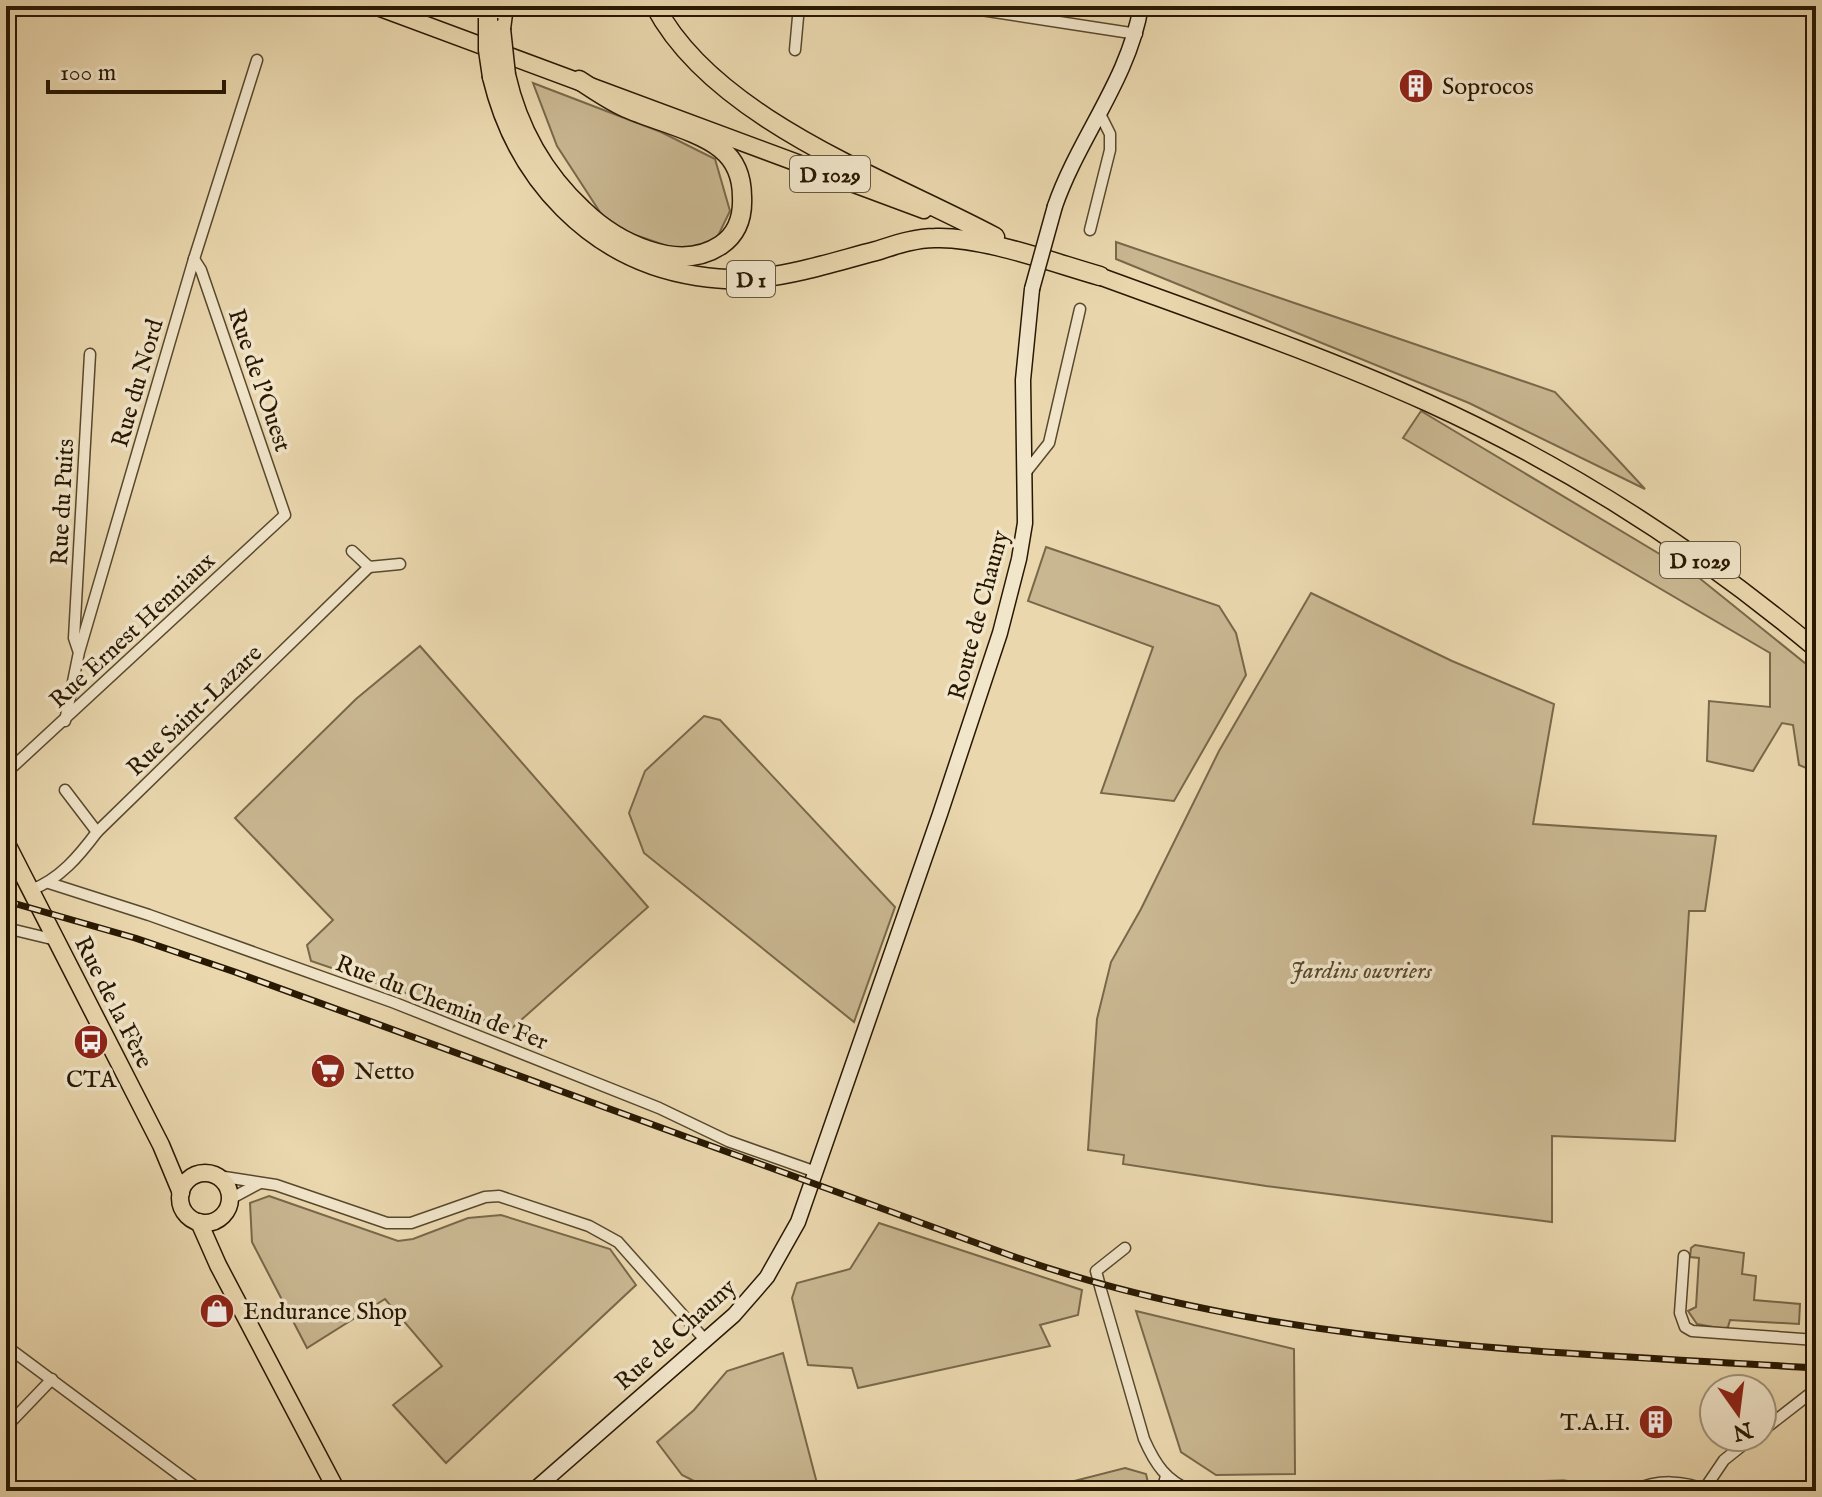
<svg xmlns="http://www.w3.org/2000/svg" width="1822" height="1497" viewBox="0 0 1822 1497" font-family="'IM FELL English',serif">
  <style>
    .green { fill: #c9b791; stroke: #78684a; stroke-width: 2 }
    .lines { fill: none; stroke-linecap: round; stroke-linejoin: round }
    .street-casing { stroke: #58482d; stroke-width: 13 }
    .secondary-casing { stroke: #281802; stroke-width: 17 }
    .primary-casing { stroke: #281802; stroke-width: 19 }
    .highway-casing { stroke: #281802; stroke-width: 21 }
    .street { stroke: #f1e5ca; stroke-width: 10 }
    .secondary { stroke: #f1e5ca; stroke-width: 14 }
    .primary { stroke: #ead7ae; stroke-width: 16 }
    .highway { stroke: #ead7ae; stroke-width: 18 }
    .rail-casing { stroke: #281802; stroke-width: 7 }
    .rail { stroke: #f1e5ca; stroke-width: 4; stroke-dasharray: 12; stroke-linecap: butt }
    .secondary-bridge-casing { stroke: #281802; stroke-width: 17; stroke-linecap: butt }
    .highway-bridge-casing { stroke: #281802; stroke-width: 21; stroke-linecap: butt }
    .secondary-bridge { stroke: #f1e5ca; stroke-width: 14 }
    .highway-bridge { stroke: #ead7ae; stroke-width: 18 }
    .labels { text-anchor: middle; stroke-width: 7; stroke-linejoin: round; paint-order: stroke }
    .shield { fill: #f1e5ca; stroke: #64563e; stroke-width: 2 }
    .shield-label { font-size: 22px; font-weight: bold; fill: #281802 }
    .poi-label { font-size: 24px; fill: #281802; stroke: #f1e5ca; text-anchor: start }
    .street-label { font-size: 24px; fill: #281802; stroke: #f1e5ca }
    .park-label { font-size: 24px; font-style: italic; fill: #58482d; stroke: #f1e5ca }
  </style>
  <rect width="100%" height="100%" fill="#ead7ae"/>
  <filter id="stains"><feTurbulence type="fractalNoise" baseFrequency=".0025" numOctaves="4"/><feColorMatrix values="0 0 0 0 .2 0 0 0 0 .09 0 0 0 0 .02 0 0 0 .5 -.17"/></filter>
  <radialGradient id="worn" r=".72"><stop offset=".6" stop-color="#630" stop-opacity="0"/><stop offset="1" stop-color="#630" stop-opacity=".3"/></radialGradient>
  <g class="green">
    <path d="M 533,83 L 661,132 L 715,159 L 730,211 L 714,244 L 679,250 L 609,226 L 557,146 Z"/>
    <path d="M 1116,242 L 1555,392 L 1645,489 L 1469,403 L 1116,259 Z"/>
    <path d="M 1421,411 L 1698,577 L 1816,672 L 1816,772 L 1799,765 L 1793,725 L 1782,723 L 1753,771 L 1707,761 L 1709,701 L 1770,707 L 1770,653 L 1403,438 Z"/>
    <path d="M 1046,547 L 1219,606 L 1236,633 L 1246,675 L 1174,801 L 1101,793 L 1153,647 L 1028,601 Z"/>
    <path d="M 1311,593 L 1452,661 L 1554,704 L 1533,824 L 1716,836 L 1705,911 L 1689,911 L 1675,1141 L 1552,1136 L 1552,1222 L 1266,1186 L 1123,1164 L 1124,1155 L 1088,1150 L 1097,1019 L 1111,962 L 1141,909 L 1219,751 Z"/>
    <path d="M 420,646 L 648,907 L 511,1029 L 311,961 L 307,945 L 333,920 L 235,818 L 356,699 Z"/>
    <path d="M 704,716 L 720,720 L 895,907 L 854,1022 L 644,853 L 629,813 L 645,771 Z"/>
    <path d="M 269,1196 L 398,1241 L 413,1239 L 468,1218 L 501,1215 L 610,1249 L 636,1285 L 446,1463 L 393,1405 L 442,1366 L 385,1299 L 307,1348 L 252,1242 L 250,1203 Z"/>
    <path d="M 879,1223 L 1082,1290 L 1078,1315 L 1040,1325 L 1050,1346 L 858,1388 L 852,1368 L 808,1365 L 792,1298 L 797,1283 L 850,1269 Z"/>
    <path d="M 1695,1245 L 1744,1253 L 1742,1274 L 1756,1276 L 1754,1300 L 1800,1304 L 1799,1324 L 1730,1320 L 1728,1327 L 1724,1329 L 1697,1324 L 1688,1311 L 1696,1307 L 1699,1258 L 1690,1257 L 1691,1248 Z"/>
    <path d="M 1136,1311 L 1294,1349 L 1295,1474 L 1216,1475 L 1181,1452 Z"/>
    <path d="M 783,1353 L 819,1491 L 714,1491 L 682,1475 L 657,1442 L 694,1410 L 727,1371 Z"/>
    <path d="M 1125,1468 L 1146,1474 L 1150,1491 L 1035,1491 Z"/>
  </g>
  <g class="lines">
    <g class="street-casing">
      <g id="street">
        <path d="M 955,6 L 1137,34"/>
        <path d="M 795,50 L 799,6"/>
        <path d="M 1090,230 L 1110,150 L 1110,134 L 1099,112"/>
        <path d="M 1026,472 L 1049,443 L 1080,309"/>
        <path d="M 352,551 L 369,567 L 400,564"/>
        <path d="M 78,650 L 74,638 L 90,354"/>
        <path d="M 65,721 L 79,652 L 194,259 L 257,60"/>
        <path d="M 6,773 L 285,515 L 201,270 L 194,259"/>
        <path d="M 65,790 L 97,832"/>
        <path d="M 49,883 L 149,915 L 395,1003 L 659,1108 L 728,1141 L 816,1172"/>
        <path d="M 31,890 C 60,879 79,856 97,832 L 369,567"/>
        <path d="M 6,928 L 56,940"/>
        <path d="M 218,1176 L 276,1185 L 387,1223 L 411,1223 L 485,1197 L 499,1196 L 589,1226 L 618,1242 L 706,1341"/>
        <path d="M 230,1199 L 260,1183"/>
        <path d="M 1125,1248 L 1096,1271 L 1101,1290 L 1144,1439 C 1155,1464 1166,1481 1192,1491"/>
        <path d="M 1684,1256 L 1680,1313 L 1685,1327 L 1692,1331 L 1816,1340"/>
        <path d="M 6,1346 L 201,1491"/>
        <path d="M 6,1427 L 52,1379"/>
        <path d="M 1762,1431 L 1816,1389"/>
        <path d="M 1162,1491 L 1166,1476"/>
        <path d="M 1348,1491 L 1563,1486 L 1604,1491"/>
        <path d="M 1633,1491 C 1657,1479 1684,1480 1708,1491"/>
        <path d="M 1703,1491 L 1724,1460 L 1753,1437"/>
      </g>
    </g>
    <g class="secondary-casing">
      <g id="secondary">
        <path d="M 1055,206 C 1079,137 1129,79 1141,6"/>
        <path d="M 533,1491 L 734,1315 L 767,1277 L 798,1222 L 940,814 L 1000,633 L 1019,559 L 1025,523 L 1023,380 L 1032,289"/>
      </g>
    </g>
    <g class="primary-casing">
      <g id="primary">
        <path d="M 375,6 L 924,210"/>
        <path d="M 1088,272 C 1202,314 1317,353 1428,403 C 1567,466 1699,551 1816,649"/>
        <path d="M 6,842 L 161,1145 L 181,1193"/>
        <circle cx="205" cy="1198" r="25"/>
        <path d="M 199,1222 L 218,1265 L 337,1491"/>
      </g>
    </g>
    <g class="highway-casing">
      <g id="highway">
        <path d="M 655,6 C 714,119 886,179 995,237"/>
        <path d="M 501,29 L 504,6"/>
        <path d="M 506,75 C 518,128 543,173 583,210 C 616,242 678,274 721,245 C 737,234 743,217 742,197 C 742,179 736,161 721,149 C 700,131 653,120 626,108 C 610,101 594,90 579,80"/>
        <path d="M 492,77 C 516,178 591,260 697,276 C 717,279 737,281 757,278 C 798,274 837,261 876,251 C 895,245 915,238 935,238 C 982,236 1054,263 1100,276"/>
      </g>
    </g>
    <use href="#street" class="street"/>
    <use href="#secondary" class="secondary"/>
    <use href="#primary" class="primary"/>
    <use href="#highway" class="highway"/>
    <g class="rail-casing">
      <path id="rail" d="M 6,901 L 135,938 L 235,972 L 1012,1256 C 1270,1347 1546,1351 1816,1368"/>
    </g>
    <use href="#rail" class="rail"/>
    <g class="secondary-bridge-casing">
      <path id="secondary-bridge" d="M 1032,289 L 1055,206"/>
    </g>
    <g class="highway-bridge-casing">
      <g id="highway-bridge">
        <path d="M 488,18 L 488,50 L 492,77"/>
        <path d="M 501,29 L 506,75"/>
      </g>
    </g>
    <use href="#secondary-bridge" class="secondary-bridge"/>
    <use href="#highway-bridge" class="highway-bridge"/>
  </g>
  <defs>
    <g id="building-disc" transform="scale(1.8)"><circle r="9.5" fill="#8f2418" stroke="#f1e5ca"/><path d="M-4-6H4V6H1V3H-1V6H-4ZM-2.5-4.3h1.7v1.8h-1.7ZM.8-4.3h1.7v1.8H.8ZM-2.5-1h1.7V.8h-1.7ZM.8-1h1.7V.8H.8Z" fill="#fff"/></g>
    <g id="bus-disc" transform="scale(1.8)"><circle r="9.5" fill="#8f2418" stroke="#f1e5ca"/><path d="M-5-6H5V4H4V6H2V4H-2V6H-4V4H-5ZM-3.5-4V0h7V-4ZM-3.5 1.2v1.5H-2V1.2ZM2 1.2v1.5H3.5V1.2Z" fill="#fff"/></g>
    <g id="supermarket-disc" transform="scale(1.8)"><circle r="9.5" fill="#8f2418" stroke="#f1e5ca"/><path d="M-6-5.5h2.5l.6 2H6L4.5 2H-2.5L-4.4-4H-6ZM-1.5 3.2a1.3 1.3 0 1 0 .1 0ZM3 3.2a1.3 1.3 0 1 0 .1 0Z" fill="#fff"/></g>
    <g id="shop-disc" transform="scale(1.8)"><circle r="9.5" fill="#8f2418" stroke="#f1e5ca"/><path d="M-5-2.5h2.3a2.7 3.5 0 0 1 5.4 0H5L5.5 6h-11ZM-1.5-2.5h3a1.5 2.3 0 0 0-3 0Z" fill="#fff"/></g>
  </defs>
  <g fill-rule="evenodd">
    <use href="#building-disc" x="1416" y="86"/>
    <use href="#bus-disc" x="91" y="1042"/>
    <use href="#supermarket-disc" x="328" y="1071"/>
    <use href="#shop-disc" x="217" y="1311"/>
    <use href="#building-disc" x="1656" y="1422"/>
  </g>
  <g class="labels">
    <g class="shield">
      <rect x="790" y="156" width="80" height="36" rx="6"/>
      <rect x="727" y="261" width="48" height="36" rx="6"/>
      <rect x="1660" y="542" width="80" height="36" rx="6"/>
    </g>
    <g class="shield-label">
      <text x="830" y="182">D 1029</text>
      <text x="751" y="287">D 1</text>
      <text x="1700" y="568">D 1029</text>
    </g>
    <g class="poi-label">
      <text x="1442" y="94">Soprocos</text>
      <text x="354" y="1079">Netto</text>
      <text x="91" y="1087" text-anchor="middle">CTA</text>
      <text x="243" y="1319">Endurance Shop</text>
      <text x="1630" y="1430" text-anchor="end">T.A.H.</text>
    </g>
    <g class="street-label">
      <text transform="translate(260 380) rotate(71)" y="8">Rue de l'Ouest</text>
      <text transform="translate(137 383) rotate(-74)" y="8">Rue du Nord</text>
      <text transform="translate(62 502) rotate(-87)" y="8">Rue du Puits</text>
      <text transform="translate(978 615) rotate(-75)" y="8">Route de Chauny</text>
      <text transform="translate(132 630) rotate(-43)" y="8">Rue Ernest Henniaux</text>
      <text transform="translate(194 710) rotate(-44)" y="8">Rue Saint-Lazare</text>
      <text transform="translate(114 1002) rotate(63)" y="8">Rue de la Fère</text>
      <text transform="translate(442 1002) rotate(21)" y="8">Rue du Chemin de Fer</text>
      <text transform="translate(675 1334) rotate(-42)" y="8">Rue de Chauny</text>
    </g>
    <g class="park-label">
      <text x="1361" y="978">Jardins ouvriers</text>
    </g>
  </g>
  <rect width="1822" height="1497" fill="none" stroke="#ead7ae" stroke-width="32"/>
  <rect x="8" y="8" width="1806" height="1481" fill="none" stroke="#281802" stroke-width="4"/>
  <rect x="16" y="16" width="1790" height="1465" fill="none" stroke="#281802" stroke-width="2"/>
  <g transform="translate(1738 1413) rotate(166)"><circle r="38" fill="#f1e5ca" stroke="#a1937a" stroke-width="2"/>
  <path d="M0-6L14 30L0 20L-14 30Z" fill="#8f2418"/>
  <text y="-12" font-size="22" font-weight="bold" text-anchor="middle" fill="#281802">N</text>
  </g>
  <path d="M48 80v12h176v-12" fill="none" stroke="#281802" stroke-width="4"/>
  <text x="60" y="80" font-size="24" fill="#281802" stroke="#f1e5ca" stroke-width="6" paint-order="stroke">100 m</text>
  <rect width="100%" height="100%" filter="url(#stains)"/>
  <rect width="100%" height="100%" fill="url(#worn)"/>
</svg>
